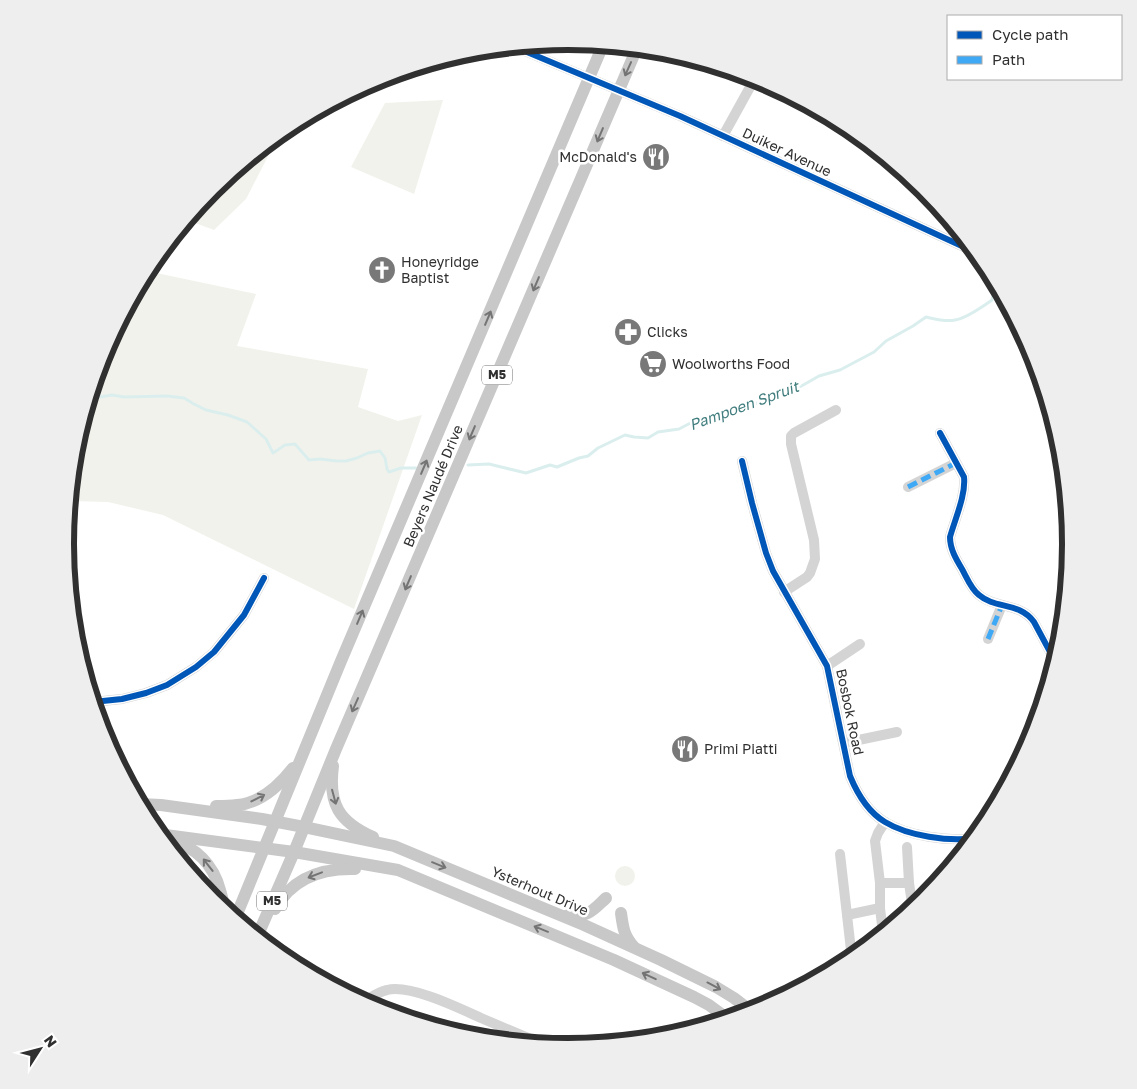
<svg xmlns="http://www.w3.org/2000/svg" width="1137" height="1089" viewBox="0 0 1137 1089" font-family="'Golos Text',sans-serif">
  <style>
    .green { fill: #f2f2ec }
    .lines { fill: none; stroke-linecap: round; stroke-linejoin: round }
    .stream { stroke: #dbeeee; stroke-width: 3 }
    .minor { stroke: #d4d4d4; stroke-width: 10 }
    .major { stroke: #c8c8c8; stroke-width: 12 }
    .quiet { stroke: #3fa9f5; stroke-width: 5; stroke-dasharray: 10 5; stroke-linecap: butt }
    .cycleway-casing { stroke: #fff; stroke-width: 9 }
    .cycleway { stroke: #0057b8; stroke-width: 6 }
    .oneway { stroke: #747474 }
    .labels { text-anchor: middle; stroke-width: 5; stroke-linejoin: round; paint-order: stroke }
    .shield { fill: #fff; stroke: #6e6e6e; stroke-width: 1 }
    .shield-label { font-size: 12px; font-weight: bold; fill: #303030 }
    .street-label { font-size: 14px; fill: #303030; stroke: #fff }
    .poi-label { font-size: 14px; fill: #303030; stroke: #fff; text-anchor: start }
    .water-label { font-size: 15px; font-style: italic; fill: #417d7e; stroke: #fff }
    .rim { fill: none; stroke: #303030; stroke-width: 6 }
  </style>
  <rect width="100%" height="100%" fill="#fff"/>
  <g class="green">
    <path d="M 443,100 L 414,194 L 351,167 L 385,103 Z"/>
    <path d="M 280,133 L 246,199 L 214,230 L 187,220 L 213,188 Z"/>
    <path d="M 147,271 L 256,294 L 237,346 L 368,369 L 358,407 L 398,421 L 422,415 L 354,609 L 163,515 L 108,502 L 70,501 L 75,446 L 104,352 Z"/>
    <circle cx="625" cy="876" r="10"/>
  </g>
  <g class="lines">
    <g class="stream">
      <path d="M 91,393 L 95,394 L 100,397 L 112,395 L 124,397 L 167,396 L 184,398 L 194,404 L 206,410 L 228,415 L 247,422 L 266,439 L 273,453 L 285,445 L 295,444 L 309,460 L 320,459 L 337,461 L 346,461 L 357,458 L 368,453 L 380,451 L 385,458 L 387,469 L 389,472 L 401,468 L 416,468"/>
      <path d="M 468,465 L 489,464 L 526,473 L 550,465 L 557,467 L 579,458 L 588,456 L 598,448 L 625,435 L 634,437 L 648,438 L 658,432 L 679,429 L 700,418 L 711,416 L 723,410 L 732,411 L 764,401 L 776,391 L 798,388 L 819,376 L 840,370 L 874,352 L 886,341 L 913,326 L 926,317 C 935,319 946,322 955,320 C 967,318 982,307 992,300 L 994,290 L 998,286"/>
    </g>
    <g class="minor">
      <path d="M 515,47 L 680,116 L 964,247 L 974,249"/>
      <path d="M 723,136 L 755,78"/>
      <path d="M 940,433 L 964,477 C 966,495 955,519 950,537 C 950,549 956,559 962,569 C 967,578 971,589 979,595 C 995,609 1020,602 1034,622 L 1056,663"/>
      <path d="M 742,461 L 752,503 L 766,553 L 773,571 L 827,666 L 850,776 C 857,793 868,812 885,822 C 908,836 949,842 976,838"/>
      <path d="M 908,487 L 956,463"/>
      <path d="M 784,592 L 807,577 L 810,573 L 815,559 L 814,540 L 791,444 L 791,436 L 794,433 L 836,410"/>
      <path d="M 988,639 L 1002,605"/>
      <path d="M 827,666 L 860,644"/>
      <path d="M 93,702 L 122,699 L 146,693 L 167,685 L 196,667 L 214,652 L 244,615 L 264,578"/>
      <path d="M 844,743 L 897,732"/>
      <path d="M 907,847 L 909,883"/>
      <path d="M 840,854 L 847,915 L 880,908"/>
      <path d="M 880,883 L 909,883 L 913,910"/>
      <path d="M 847,915 L 852,959"/>
      <path d="M 883,934 L 880,908 L 880,883 L 875,841 L 878,833 L 885,822"/>
      <path d="M 363,1002 C 370,998 378,992 387,990 C 410,984 459,1008 481,1018 C 502,1027 523,1036 545,1045"/>
    </g>
    <g class="major">
      <path d="M 333,766 C 328,804 339,822 373,837"/>
      <path d="M 139,804 L 161,805 L 262,819 L 304,827 L 394,846 L 584,925 L 661,960 L 716,987 L 734,998 L 752,1012"/>
      <path d="M 216,806 C 223,806 230,806 237,805 C 260,803 279,786 293,768"/>
      <path d="M 158,834 L 294,852 L 398,870 L 614,960 L 694,997 L 709,1005 L 728,1019"/>
      <path d="M 170,839 C 197,848 213,864 220,890 C 222,897 224,903 224,910"/>
      <path d="M 275,909 C 292,878 322,868 355,869"/>
      <path d="M 621,913 C 623,928 624,936 634,947"/>
      <path d="M 568,915 C 589,917 592,911 606,898"/>
      <path d="M 235,919 L 341,661 L 603,45"/>
      <path d="M 257,937 L 294,852 L 336,749 L 637,48"/>
    </g>
    <g class="quiet">
      <path d="M 908,487 L 956,463"/>
      <path d="M 988,639 L 1002,605"/>
    </g>
    <g class="cycleway-casing">
      <g id="cycleway">
        <path d="M 515,47 L 680,116 L 964,247 L 974,249"/>
        <path d="M 940,433 L 964,477 C 966,495 955,519 950,537 C 950,549 956,559 962,569 C 967,578 971,589 979,595 C 995,609 1020,602 1034,622 L 1056,663"/>
        <path d="M 742,461 L 752,503 L 766,553 L 773,571 L 827,666 L 850,776 C 857,793 868,812 885,822 C 908,836 949,842 976,838"/>
        <path d="M 93,702 L 122,699 L 146,693 L 167,685 L 196,667 L 214,652 L 244,615 L 264,578"/>
      </g>
    </g>
    <use href="#cycleway" class="cycleway"/>
  </g>
  <defs><path id="oneway-shaft" d="M-6 0H5M1.5-3L5.5 0L1.5 3" fill="none" stroke-width="1.6" stroke-linecap="round" stroke-linejoin="round" transform="scale(1.25)"/></defs>
  <g class="oneway">
    <use href="#oneway-shaft" transform="translate(628 69) rotate(114)"/>
    <use href="#oneway-shaft" transform="translate(600 135) rotate(113)"/>
    <use href="#oneway-shaft" transform="translate(536 284) rotate(113)"/>
    <use href="#oneway-shaft" transform="translate(488 318) rotate(-67)"/>
    <use href="#oneway-shaft" transform="translate(472 433) rotate(113)"/>
    <use href="#oneway-shaft" transform="translate(424 467) rotate(-67)"/>
    <use href="#oneway-shaft" transform="translate(408 583) rotate(113)"/>
    <use href="#oneway-shaft" transform="translate(360 617) rotate(-67)"/>
    <use href="#oneway-shaft" transform="translate(355 705) rotate(114)"/>
    <use href="#oneway-shaft" transform="translate(334 797) rotate(75)"/>
    <use href="#oneway-shaft" transform="translate(258 798) rotate(-27)"/>
    <use href="#oneway-shaft" transform="translate(208 865) rotate(-128)"/>
    <use href="#oneway-shaft" transform="translate(439 865) rotate(22)"/>
    <use href="#oneway-shaft" transform="translate(315 875) rotate(159)"/>
    <use href="#oneway-shaft" transform="translate(541 929) rotate(-158)"/>
    <use href="#oneway-shaft" transform="translate(649 976) rotate(-155)"/>
    <use href="#oneway-shaft" transform="translate(714 986) rotate(28)"/>
  </g>
  <defs>
    <g id="restaurant-disc" transform="scale(1.4375)"><circle r="9.5" fill="#787878" stroke="#fff"/><path d="M-5-6h1v4h1v-4h1v4h1v-4h1v5L-1.5 .5V6h-2V.5L-5-1ZM5-6V6H3V1.5H1.5Q1.5-4 5-6Z" fill="#fff"/></g>
    <g id="church-disc" transform="scale(1.4375)"><circle r="9.5" fill="#787878" stroke="#fff"/><path d="M-1.2-6h2.4v3.5h3.3v2.4h-3.3V6h-2.4V-.1h-3.3v-2.4h3.3Z" fill="#fff"/></g>
    <g id="pharmacy-disc" transform="scale(1.4375)"><circle r="9.5" fill="#787878" stroke="#fff"/><path d="M-2-6h4v4h4v4h-4v4h-4v-4h-4v-4h4Z" fill="#fff"/></g>
    <g id="supermarket-disc" transform="scale(1.4375)"><circle r="9.5" fill="#787878" stroke="#fff"/><path d="M-6-5.5h2.5l.6 2H6L4.5 2H-2.5L-4.4-4H-6ZM-1.5 3.2a1.3 1.3 0 1 0 .1 0ZM3 3.2a1.3 1.3 0 1 0 .1 0Z" fill="#fff"/></g>
  </defs>
  <g fill-rule="evenodd">
    <use href="#restaurant-disc" x="656" y="157"/>
    <use href="#church-disc" x="382" y="270"/>
    <use href="#pharmacy-disc" x="628" y="332"/>
    <use href="#supermarket-disc" x="653" y="364"/>
    <use href="#restaurant-disc" x="685" y="749"/>
  </g>
  <g class="labels">
    <g class="shield">
      <rect x="482" y="365.5" width="30" height="19" rx="4"/>
      <rect x="257" y="891.5" width="30" height="19" rx="4"/>
    </g>
    <g class="shield-label">
      <text x="497" y="379">M5</text>
      <text x="272" y="905">M5</text>
    </g>
    <g class="street-label">
      <text transform="translate(787 152) rotate(25)" y="5">Duiker Avenue</text>
      <text transform="translate(433 486) rotate(-67)" y="5">Beyers Naudé Drive</text>
      <text transform="translate(850 712) rotate(78)" y="5">Bosbok Road</text>
      <text transform="translate(540 891) rotate(23)" y="5">Ysterhout Drive</text>
    </g>
    <g class="poi-label">
      <text x="637" y="162" text-anchor="end">McDonald's</text>
      <text x="401" y="267">Honeyridge<tspan x="401" dy="16">Baptist</tspan></text>
      <text x="647" y="337">Clicks</text>
      <text x="672" y="369">Woolworths Food</text>
      <text x="704" y="754">Primi Piatti</text>
    </g>
    <g class="water-label">
      <text transform="translate(744 406) rotate(-20)" y="5">Pampoen Spruit</text>
    </g>
  </g>
  <path d="M0 0H1137V1089H0ZM74 544a494 494 0 1 1 988 0a494 494 0 1 1-988 0Z" fill="#eee" fill-rule="evenodd"/>
  <path class="rim" d="M74 544a494 494 0 1 1 988 0a494 494 0 1 1-988 0Z"/>
  <rect x="947" y="15" width="175" height="65" fill="#ffffff" stroke="#acacac"/>
  <rect x="957" y="31" width="25" height="8" fill="#0057b8" stroke="#acacac"/>
  <text x="992" y="40" font-size="15" fill="#303030">Cycle path</text>
  <rect x="957" y="56" width="25" height="8" fill="#3fa9f5" stroke="#acacac"/>
  <text x="992" y="65" font-size="15" fill="#303030">Path</text>
  <g transform="translate(40 1049) rotate(54)" stroke="#ffffff" stroke-width="4" paint-order="stroke">
  <path d="M0-4L9 19L0 12L-9 19Z" fill="#303030"/>
  <text y="-8" font-size="14" font-weight="bold" text-anchor="middle" fill="#303030">N</text>
  </g>
</svg>
